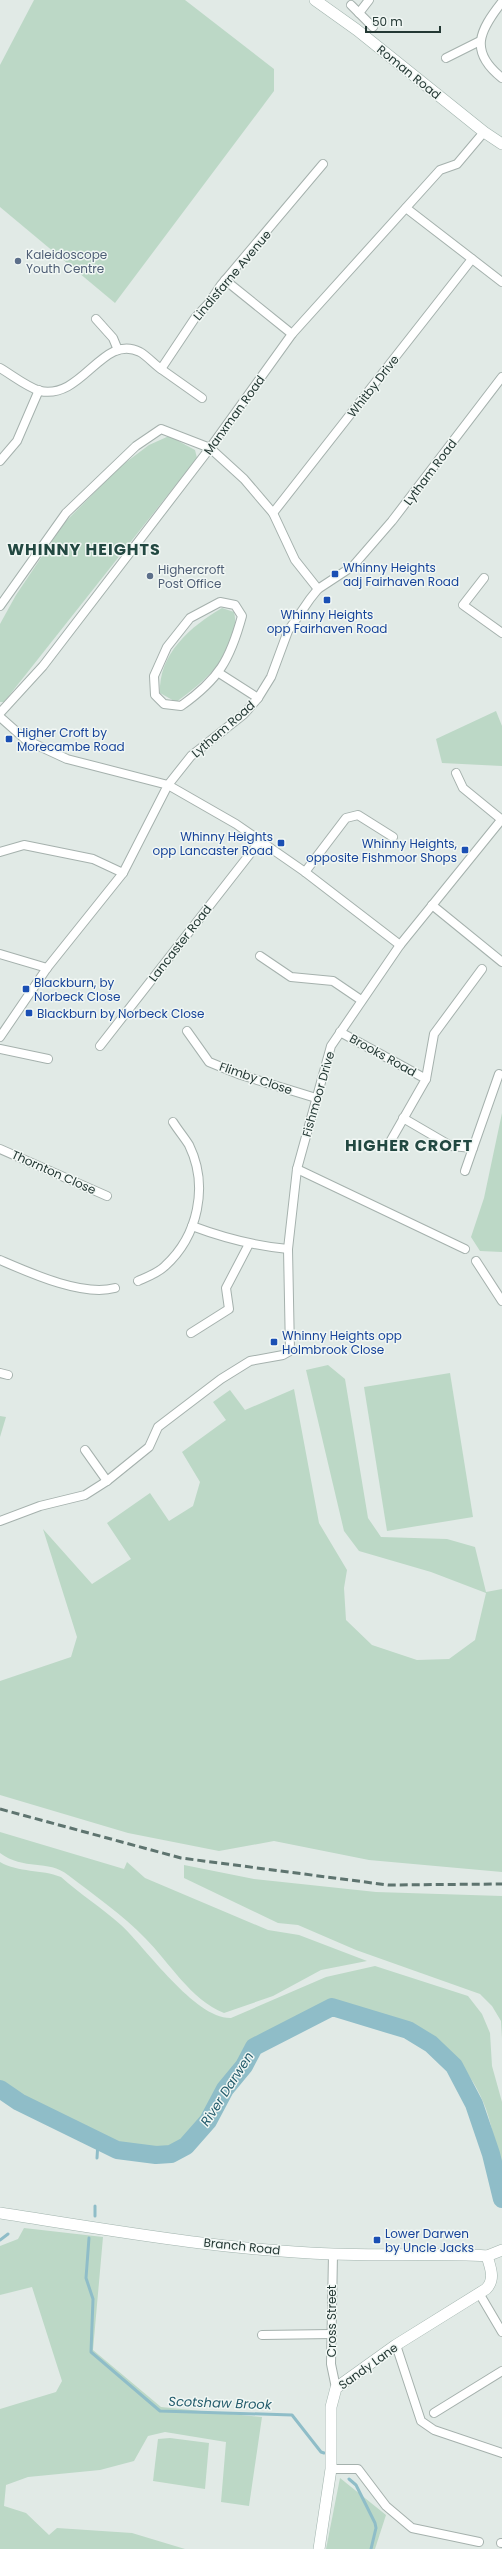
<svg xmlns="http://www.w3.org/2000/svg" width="502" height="2549" viewBox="0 0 502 2549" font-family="Poppins,sans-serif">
<rect width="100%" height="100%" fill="#e1eae6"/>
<g fill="#bcd8c6">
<path d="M34,0H185L274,69V91L115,303L0,207V65Z"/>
<path d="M169,436L195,450L197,458L4,702H0V624L16,595L65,522L121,466L149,445Z"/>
<path d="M222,608L234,612C243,649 203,683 176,702L160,693C158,654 191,626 222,608Z"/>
<path d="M496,711L502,726V766L442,763L436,739Z"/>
<path d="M502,1113V1252L480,1251L471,1237L484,1198Z"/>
<path d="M328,1365L345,1379L368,1518L381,1537L447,1539L475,1547L486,1592L502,1589V1872L369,1860L274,1841L219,1851L128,1833L0,1795V1681L71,1657L77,1637L43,1529L92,1584L131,1559L107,1523L150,1493L169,1521L193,1506L200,1482L182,1452L226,1420L213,1402L230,1390L245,1410L294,1389L319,1523L347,1570L344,1588L346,1620L372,1645L417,1660L449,1659L475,1640L486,1593L431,1572L359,1551L344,1531L306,1370Z"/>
<path d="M450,1373L473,1517L387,1531L364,1387Z"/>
<path d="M0,1416L6,1417L0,1437Z"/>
<path d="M0,1832L124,1869L127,1862L145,1878L268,1930L299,1935L367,1961L321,1970L273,1996L224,2013C191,2000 169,1962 145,1938C123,1915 94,1895 68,1875C48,1859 24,1871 0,1853Z"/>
<path d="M0,1862C19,1873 41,1869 61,1877C80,1894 102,1908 121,1925C146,1948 195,2019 231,2018L326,1977L375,1966L468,1996L482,2014L490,2033L492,2066L502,2102V2171C496,2151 493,2129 486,2109C460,2037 399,2022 332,2004L252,2044L205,2119L180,2145L168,2151L151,2152L128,2147L19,2097L0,2082Z"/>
<path d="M184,1865L254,1879L376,1892L502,1896V2038L501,2021L492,2006L480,1994L356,1950L298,1925L278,1923L184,1878Z"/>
<path d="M24,2228L103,2237L93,2350L161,2407L262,2417L249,2506L221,2502L226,2442L165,2432L148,2436L134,2461L100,2470L28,2477L6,2485L4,2506L26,2513L49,2535L57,2528L132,2533L185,2549H0V2409L56,2392L62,2381L32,2287L0,2295V2246L18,2239Z"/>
<path d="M170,2438L209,2443L205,2489L153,2481L158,2439Z"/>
<path d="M340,2478L386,2515L375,2549H326Z"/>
</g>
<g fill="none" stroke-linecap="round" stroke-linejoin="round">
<g stroke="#8fbdc8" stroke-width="3">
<path d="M97,2158L98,2142"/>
<path d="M95,2216V2206"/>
<path d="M89,2238L86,2278L93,2299L91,2352L160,2411L292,2415L321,2452L324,2453"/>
<path d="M0,2240L8,2234"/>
<path d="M349,2479L356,2485L375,2523L376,2528L371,2549"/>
</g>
<path stroke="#8fbdc8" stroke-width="18" d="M0,2089L19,2102L117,2150L156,2155L171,2154L186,2146L208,2121L225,2089L244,2066L254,2047L332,2007L408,2030L431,2044L454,2066L474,2104L491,2154L502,2199"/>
<defs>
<g id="street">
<path d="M502,2C480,30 468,51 502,78"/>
<path d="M351,5L373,27"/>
<path d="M359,13L369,0"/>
<path d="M446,58L480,41"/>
<path d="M406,208L502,282"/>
<path d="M225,280L292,334"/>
<path d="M96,319L113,338L118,350"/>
<path d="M0,368C12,375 27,387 40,391C83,400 102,333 140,352C147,356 154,364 161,369L195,318L209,303L221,285L323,164"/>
<path d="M161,369L202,398"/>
<path d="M0,461L17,441L39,390"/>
<path d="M273,513L472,259"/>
<path d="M484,578L463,605L502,633"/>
<path d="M220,602L235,605L242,616C230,660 219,679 181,706L164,704L155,695L154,676L167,647L190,618Z"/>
<path d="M0,606L66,513L136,446L161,429L210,448L244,479L273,513L295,560L318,589"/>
<path d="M219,673L258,698"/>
<path d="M0,713L43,666L210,448L292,334L440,170L457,164L484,132"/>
<path d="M0,717L26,740L67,759L168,785L236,824L305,872L400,945"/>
<path d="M456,773L463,788L502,820"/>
<path d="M0,852L24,845L93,859L123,873"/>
<path d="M305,872L346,818L358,815L393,837"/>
<path d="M432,905L502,962"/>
<path d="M0,954L47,968"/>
<path d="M260,956L291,977L333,981L361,1000"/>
<path d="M187,1031L209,1062L241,1075L316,1098"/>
<path d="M340,1032L426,1079L390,1142"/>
<path d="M0,1037L47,968L123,873L168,785L191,756L244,714L258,698L271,677L288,631L310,599L318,589L353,566L392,521L502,377"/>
<path d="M100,1046L260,841"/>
<path d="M0,1049L48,1059"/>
<path d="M426,1079L434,1034L482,969"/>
<path d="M403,1118L451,1146L473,1148L465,1171"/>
<path d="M473,1148L499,1074"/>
<path d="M0,1149L107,1196"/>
<path d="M297,1169L465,1249"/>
<path d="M192,1226C224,1238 255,1246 288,1249"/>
<path d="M0,1260C30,1273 83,1297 115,1288"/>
<path d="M476,1261L502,1301"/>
<path d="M138,1281C147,1277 158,1273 165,1266C198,1236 209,1186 189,1145C184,1137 178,1130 173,1122"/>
<path d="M191,1333L229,1309L226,1288L249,1244"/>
<path d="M0,1373L8,1375"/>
<path d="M85,1450L107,1481"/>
<path d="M0,1521L40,1506L85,1495L107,1481L149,1447L158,1427L221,1379L250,1361L283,1355L290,1351L288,1249L297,1169L331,1046L400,945L502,819"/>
<path d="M333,2254L331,2364L336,2388"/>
<path d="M479,2293L502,2332"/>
<path d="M262,2335L332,2334"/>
<path d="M396,2345L421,2421L434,2430L502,2453"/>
<path d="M434,2413L502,2371"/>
<path d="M331,2469H358L386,2506L412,2528L479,2542"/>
<path d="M501,2543H502"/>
</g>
<g id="secondary">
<path d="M315,0L357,30L484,132L502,144"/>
<path d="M0,2213C110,2230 221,2250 333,2254C384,2256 435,2253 487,2256L502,2250"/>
<path d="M319,2549L331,2469V2407L336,2388L396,2345L486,2289C496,2279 490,2267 487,2256"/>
</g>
</defs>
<use href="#street" stroke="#a5b1ad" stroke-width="10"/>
<use href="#secondary" stroke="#a2b4ae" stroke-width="12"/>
<use href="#street" stroke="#fff" stroke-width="8"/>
<use href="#secondary" stroke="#fff" stroke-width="11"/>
<path stroke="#5e746f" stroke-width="3" stroke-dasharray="8 4" stroke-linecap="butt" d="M0,1809L181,1858L388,1885L502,1884"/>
</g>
<g fill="#5c6f8a" stroke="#f1f7f4" stroke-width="1.5">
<circle cx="18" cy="261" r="4"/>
<circle cx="150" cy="576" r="4"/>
</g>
<g fill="#1a4fb4" stroke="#f1f7f4" stroke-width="1.5">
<rect x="331" y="570" width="8" height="8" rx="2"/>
<rect x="323" y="596" width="8" height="8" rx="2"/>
<rect x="5" y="735" width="8" height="8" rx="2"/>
<rect x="277" y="839" width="8" height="8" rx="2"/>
<rect x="461" y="846" width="8" height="8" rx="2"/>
<rect x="22" y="985" width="8" height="8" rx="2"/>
<rect x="25" y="1009" width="8" height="8" rx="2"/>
<rect x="270" y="1338" width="8" height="8" rx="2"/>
<rect x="373" y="2236" width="8" height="8" rx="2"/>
</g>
<g text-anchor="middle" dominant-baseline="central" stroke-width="3" stroke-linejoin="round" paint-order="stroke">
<g font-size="12" fill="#243834" stroke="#f1f7f4">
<text transform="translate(409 72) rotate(39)">Roman Road</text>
<text transform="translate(232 275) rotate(-50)">Lindisfarne Avenue</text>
<text transform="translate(373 386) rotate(-52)">Whitby Drive</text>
<text transform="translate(234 415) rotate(-54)">Manxman Road</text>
<text transform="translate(430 472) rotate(-53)">Lytham Road</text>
<text transform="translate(223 729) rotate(-41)">Lytham Road</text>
<text transform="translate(180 943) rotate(-52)">Lancaster Road</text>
<text transform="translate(383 1055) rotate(29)">Brooks Road</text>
<text transform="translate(256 1078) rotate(19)">Flimby Close</text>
<text transform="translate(318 1094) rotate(-74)">Fishmoor Drive</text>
<text transform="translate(54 1172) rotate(24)">Thornton Close</text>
<text transform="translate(242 2246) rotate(6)">Branch Road</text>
<text transform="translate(331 2321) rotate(-90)">Cross Street</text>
<text transform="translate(368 2366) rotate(-36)">Sandy Lane</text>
</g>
<g font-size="12" fill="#4e5e75" stroke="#f1f7f4" text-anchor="start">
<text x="26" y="254">Kaleidoscope<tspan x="26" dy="14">Youth Centre</tspan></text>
<text x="158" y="569">Highercroft<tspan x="158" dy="14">Post Office</tspan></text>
</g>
<g font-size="12" fill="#164399" stroke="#f1f7f4" text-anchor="start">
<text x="343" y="567">Whinny Heights<tspan x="343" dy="14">adj Fairhaven Road</tspan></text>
<text x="327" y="614" text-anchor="middle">Whinny Heights<tspan x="327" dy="14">opp Fairhaven Road</tspan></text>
<text x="17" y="732">Higher Croft by<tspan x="17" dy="14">Morecambe Road</tspan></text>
<text x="273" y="836" text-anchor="end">Whinny Heights<tspan x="273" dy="14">opp Lancaster Road</tspan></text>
<text x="457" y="843" text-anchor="end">Whinny Heights,<tspan x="457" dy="14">opposite Fishmoor Shops</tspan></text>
<text x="34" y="982">Blackburn, by<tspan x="34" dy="14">Norbeck Close</tspan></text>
<text x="37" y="1013">Blackburn by Norbeck Close</text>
<text x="282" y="1335">Whinny Heights opp<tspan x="282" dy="14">Holmbrook Close</tspan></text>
<text x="385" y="2233">Lower Darwen<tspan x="385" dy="14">by Uncle Jacks</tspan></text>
</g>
<g font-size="13" font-style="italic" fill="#255d6d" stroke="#f1f7f4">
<text transform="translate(227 2089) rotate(-57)">River Darwen</text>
<text transform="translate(220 2403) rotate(2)">Scotshaw Brook</text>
</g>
<g font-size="16" font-weight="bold" letter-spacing="1" fill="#224841" stroke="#f1f7f4">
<text x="84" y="549">WHINNY HEIGHTS</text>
<text x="409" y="1145">HIGHER CROFT</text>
</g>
</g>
<path d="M366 26v6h74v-6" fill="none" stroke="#243834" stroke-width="2"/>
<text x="372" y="26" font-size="12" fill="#243834" stroke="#f1f7f4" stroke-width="3" paint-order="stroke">50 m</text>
</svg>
